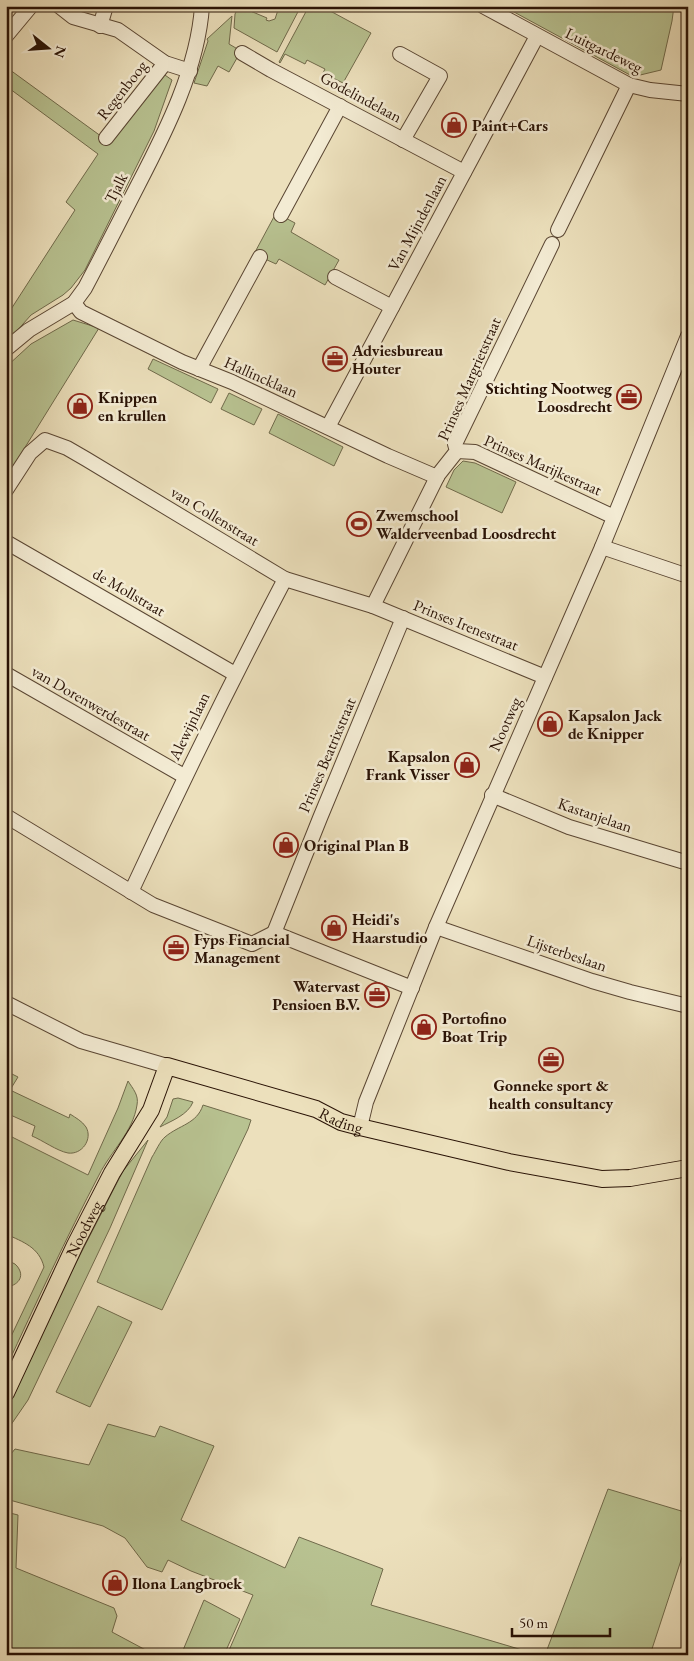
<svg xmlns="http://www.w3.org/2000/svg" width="694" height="1661" viewBox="0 0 694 1661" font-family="'EB Garamond',serif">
<rect width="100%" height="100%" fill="#ece0bc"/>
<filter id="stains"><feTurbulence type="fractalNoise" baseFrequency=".004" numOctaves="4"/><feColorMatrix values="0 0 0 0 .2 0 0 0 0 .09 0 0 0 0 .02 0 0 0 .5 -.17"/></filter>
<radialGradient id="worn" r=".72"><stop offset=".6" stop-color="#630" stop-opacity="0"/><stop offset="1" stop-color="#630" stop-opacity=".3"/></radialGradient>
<g fill="#b8c291" stroke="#706a4b">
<path d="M239,6L249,8L248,10L267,18L266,20L269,21L275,19L278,10H279L282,6H301L277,52L234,28L235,14Z"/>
<path d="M309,6H321L371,33L343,83L323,73L325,69L307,60L305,64L285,54L280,63L279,62Z"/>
<path d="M518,6H674L672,21L661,70L636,76L630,75L514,12Z"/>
<path d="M232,16L229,44L241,51L229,72L218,66L207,86L194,83L208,41L207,39Z"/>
<path d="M6,67L109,142L162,73L172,80L154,131L85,270L71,288L63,295L31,315L6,343V317L75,210L66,202L98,154L6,86Z"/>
<path d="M276,213L295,223L291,232L339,260L325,285L279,259L276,264L254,254Z"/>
<path d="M73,320L99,328L6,478V367L31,344Z"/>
<path d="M153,359L218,389L211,403L148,369Z"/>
<path d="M229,393L262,409L254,425L221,409Z"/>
<path d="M278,414L343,447L334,466L269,433Z"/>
<path d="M463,461L475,463L516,482L502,513L446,487L454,470Z"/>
<path d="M6,1071L18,1077L10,1090L69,1118L70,1114C76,1118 82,1121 86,1127C93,1139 82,1155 68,1153C57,1151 42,1140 32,1136L35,1126L6,1113Z"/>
<path d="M128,1081C133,1089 139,1095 137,1105C133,1132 111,1151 99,1175C66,1238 36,1303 6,1368V1347L44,1267C39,1247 23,1242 6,1234V1134L88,1175L118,1108Z"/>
<path d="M178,1098L193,1102C188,1115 171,1121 160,1127L167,1117L173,1099Z"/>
<path d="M203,1105L251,1120L248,1129L162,1310L97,1282L152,1157C156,1151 160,1141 165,1137C179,1125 197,1124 203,1105Z"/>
<path d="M148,1140L110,1228L28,1400L6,1432V1408L57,1300L123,1171Z"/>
<path d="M6,1260C10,1262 15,1263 17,1266C26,1277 17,1286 6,1287Z"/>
<path d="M98,1306L132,1322L90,1407L56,1392Z"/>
<path d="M108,1424L155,1437L160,1426L214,1446L181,1520L285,1568L299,1537L383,1569L371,1605L539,1655H227L253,1595L191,1571L168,1560L162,1572L147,1567L125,1538L103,1526L6,1499V1460L15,1449L89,1465Z"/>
<path d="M608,1489L688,1513V1545H686L650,1655H545Z"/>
<path d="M6,1512L18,1515L16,1568L114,1608L117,1616L112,1632L155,1655H6Z"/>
<path d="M204,1600L240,1619L224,1655H181Z"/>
</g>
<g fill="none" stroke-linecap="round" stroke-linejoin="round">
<defs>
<g id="minor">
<path d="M59,6L73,17L118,30L165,63L190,71"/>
<path d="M483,6L629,85L650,90L688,94"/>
<path d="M100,26L106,6"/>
<path d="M6,36L31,6"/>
<path d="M242,53L271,70L464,172"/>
<path d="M400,54L440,76L403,140"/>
<path d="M106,138L165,63"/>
<path d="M281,215L340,106"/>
<path d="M558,230L629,85"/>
<path d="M335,277L392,307"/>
<path d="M74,303L81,312L182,362L232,382L388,456L437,477"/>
<path d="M6,349L29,330L74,303L85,288C103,254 120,220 138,185C166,131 198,68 202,6"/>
<path d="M199,369L260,257"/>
<path d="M328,427L537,36"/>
<path d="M457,451L475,452L614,517"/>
<path d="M6,490L30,453L45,440L67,448L86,459L285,579L373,606L545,677"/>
<path d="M6,542L235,674"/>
<path d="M602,547L688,576"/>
<path d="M373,606L438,475L457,451L455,444L552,244"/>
<path d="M6,674L184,776"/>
<path d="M492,795L569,827L688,863"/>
<path d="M6,816L153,905L252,944L274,933L412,988"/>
<path d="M131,892C180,786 231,682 285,579"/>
<path d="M436,927L592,981L630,992L688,1006"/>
<path d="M274,933L320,818L403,618"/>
<path d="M6,1003L81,1041L167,1066"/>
<path d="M360,1127L366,1102L436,927L602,547L688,336"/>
</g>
<g id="major">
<path id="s1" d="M6,1393L75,1245L112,1173L151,1110L167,1066L316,1109L341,1122L360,1127L509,1162L602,1179L630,1178L688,1168"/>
</g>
</defs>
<use href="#minor" stroke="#5a4633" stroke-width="16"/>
<use href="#major" stroke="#291205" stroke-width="18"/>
<use href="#minor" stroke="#f3ebd3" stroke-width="14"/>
<use href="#major" stroke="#ece0bc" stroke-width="16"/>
</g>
<defs>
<symbol id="shop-ring" viewBox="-11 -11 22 22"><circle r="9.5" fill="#f3ebd3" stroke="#8f2418" stroke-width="1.5"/><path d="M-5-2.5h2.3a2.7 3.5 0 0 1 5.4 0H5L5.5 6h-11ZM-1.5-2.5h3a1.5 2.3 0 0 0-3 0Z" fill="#8f2418"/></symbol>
<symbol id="office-ring" viewBox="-11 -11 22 22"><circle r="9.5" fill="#f3ebd3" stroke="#8f2418" stroke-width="1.5"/><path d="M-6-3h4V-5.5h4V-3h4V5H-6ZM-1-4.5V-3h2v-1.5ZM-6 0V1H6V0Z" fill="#8f2418"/></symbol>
<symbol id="stadium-ring" viewBox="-11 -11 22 22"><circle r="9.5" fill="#f3ebd3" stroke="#8f2418" stroke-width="1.5"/><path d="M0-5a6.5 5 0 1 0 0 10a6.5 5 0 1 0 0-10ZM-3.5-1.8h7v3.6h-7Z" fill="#8f2418"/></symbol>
</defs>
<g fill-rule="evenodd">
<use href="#shop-ring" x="440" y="111" width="28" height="28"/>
<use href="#office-ring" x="321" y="345" width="28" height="28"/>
<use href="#office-ring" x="615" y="383" width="28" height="28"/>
<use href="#shop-ring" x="66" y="392" width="28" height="28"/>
<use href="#stadium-ring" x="345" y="510" width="28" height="28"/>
<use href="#shop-ring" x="536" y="710" width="28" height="28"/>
<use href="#shop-ring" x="453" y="751" width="28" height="28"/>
<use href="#shop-ring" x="272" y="831" width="28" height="28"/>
<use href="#shop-ring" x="320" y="914" width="28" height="28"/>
<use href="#office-ring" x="162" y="934" width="28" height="28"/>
<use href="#office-ring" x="363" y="981" width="28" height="28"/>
<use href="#shop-ring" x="410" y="1013" width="28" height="28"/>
<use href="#office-ring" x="537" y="1046" width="28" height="28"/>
<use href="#shop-ring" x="101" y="1569" width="28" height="28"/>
</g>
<g text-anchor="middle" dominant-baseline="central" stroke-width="5" stroke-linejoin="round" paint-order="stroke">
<g font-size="16" fill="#291205" stroke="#f3ebd3">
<text transform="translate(604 50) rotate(26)">Luitgardeweg</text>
<text transform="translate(122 90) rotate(-52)">Regenboog</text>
<text transform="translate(361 97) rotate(28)">Godelindelaan</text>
<text transform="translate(116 188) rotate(-63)">Tjalk</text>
<text transform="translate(417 223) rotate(-62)">Van Mijndenlaan</text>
<text transform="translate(261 377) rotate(24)">Hallincklaan</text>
<text transform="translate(469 379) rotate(-66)">Prinses Margrietstraat</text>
<text transform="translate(543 465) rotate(24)">Prinses Marijkestraat</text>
<text transform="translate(215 516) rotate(31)">van Collenstraat</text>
<text transform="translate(129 592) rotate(30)">de Mollstraat</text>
<text transform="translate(466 625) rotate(22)">Prinses Irenestraat</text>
<text transform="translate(91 703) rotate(30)">van Dorenwerdestraat</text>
<text transform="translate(505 724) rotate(-66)">Nootweg</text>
<text transform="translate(189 726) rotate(-64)">Alewijnlaan</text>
<text transform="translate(327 755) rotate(-67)">Prinses Beatrixstraat</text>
<text transform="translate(595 815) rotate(19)">Kastanjelaan</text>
<text transform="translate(567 953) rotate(19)">Lijsterbeslaan</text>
<text stroke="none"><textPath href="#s1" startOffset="548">Rading</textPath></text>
<text stroke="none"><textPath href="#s1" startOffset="182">Noodweg</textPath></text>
</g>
<g font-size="16" font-weight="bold" fill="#291205" stroke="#f3ebd3" text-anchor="start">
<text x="472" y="125">Paint+Cars</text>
<text x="352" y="350">Adviesbureau<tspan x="352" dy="18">Houter</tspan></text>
<text x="612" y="388" text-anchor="end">Stichting Nootweg<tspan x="612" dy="18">Loosdrecht</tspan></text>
<text x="98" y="397">Knippen<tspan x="98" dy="18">en krullen</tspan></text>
<text x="376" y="515">Zwemschool<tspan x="376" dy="18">Walderveenbad Loosdrecht</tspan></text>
<text x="568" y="715">Kapsalon Jack<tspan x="568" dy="18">de Knipper</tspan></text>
<text x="450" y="756" text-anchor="end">Kapsalon<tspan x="450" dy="18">Frank Visser</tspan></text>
<text x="304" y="845">Original Plan B</text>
<text x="352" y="919">Heidi's<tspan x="352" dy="18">Haarstudio</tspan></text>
<text x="194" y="939">Fyps Financial<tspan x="194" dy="18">Management</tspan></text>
<text x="360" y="986" text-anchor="end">Watervast<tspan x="360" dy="18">Pensioen B.V.</tspan></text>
<text x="442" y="1018">Portofino<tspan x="442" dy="18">Boat Trip</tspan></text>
<text x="551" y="1085" text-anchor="middle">Gonneke sport &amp;<tspan x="551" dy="18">health consultancy</tspan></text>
<text x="132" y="1583">Ilona Langbroek</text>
</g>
</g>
<rect width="694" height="1661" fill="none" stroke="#ece0bc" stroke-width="25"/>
<rect x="8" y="8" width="679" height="1646" fill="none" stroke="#291205" stroke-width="2.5"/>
<rect x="12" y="12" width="669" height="1636" fill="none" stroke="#291205"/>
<g transform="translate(48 48) rotate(107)" stroke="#f3ebd3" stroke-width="4" paint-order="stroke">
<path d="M0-4L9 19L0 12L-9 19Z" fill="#291205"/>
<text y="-8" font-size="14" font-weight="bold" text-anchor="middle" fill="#291205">N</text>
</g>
<path d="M512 1628v8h98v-8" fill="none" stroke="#291205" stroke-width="2.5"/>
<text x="519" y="1628" font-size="15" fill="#291205" stroke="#f3ebd3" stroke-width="4" paint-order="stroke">50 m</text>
<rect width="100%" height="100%" filter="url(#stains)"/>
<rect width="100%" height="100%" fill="url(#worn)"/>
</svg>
